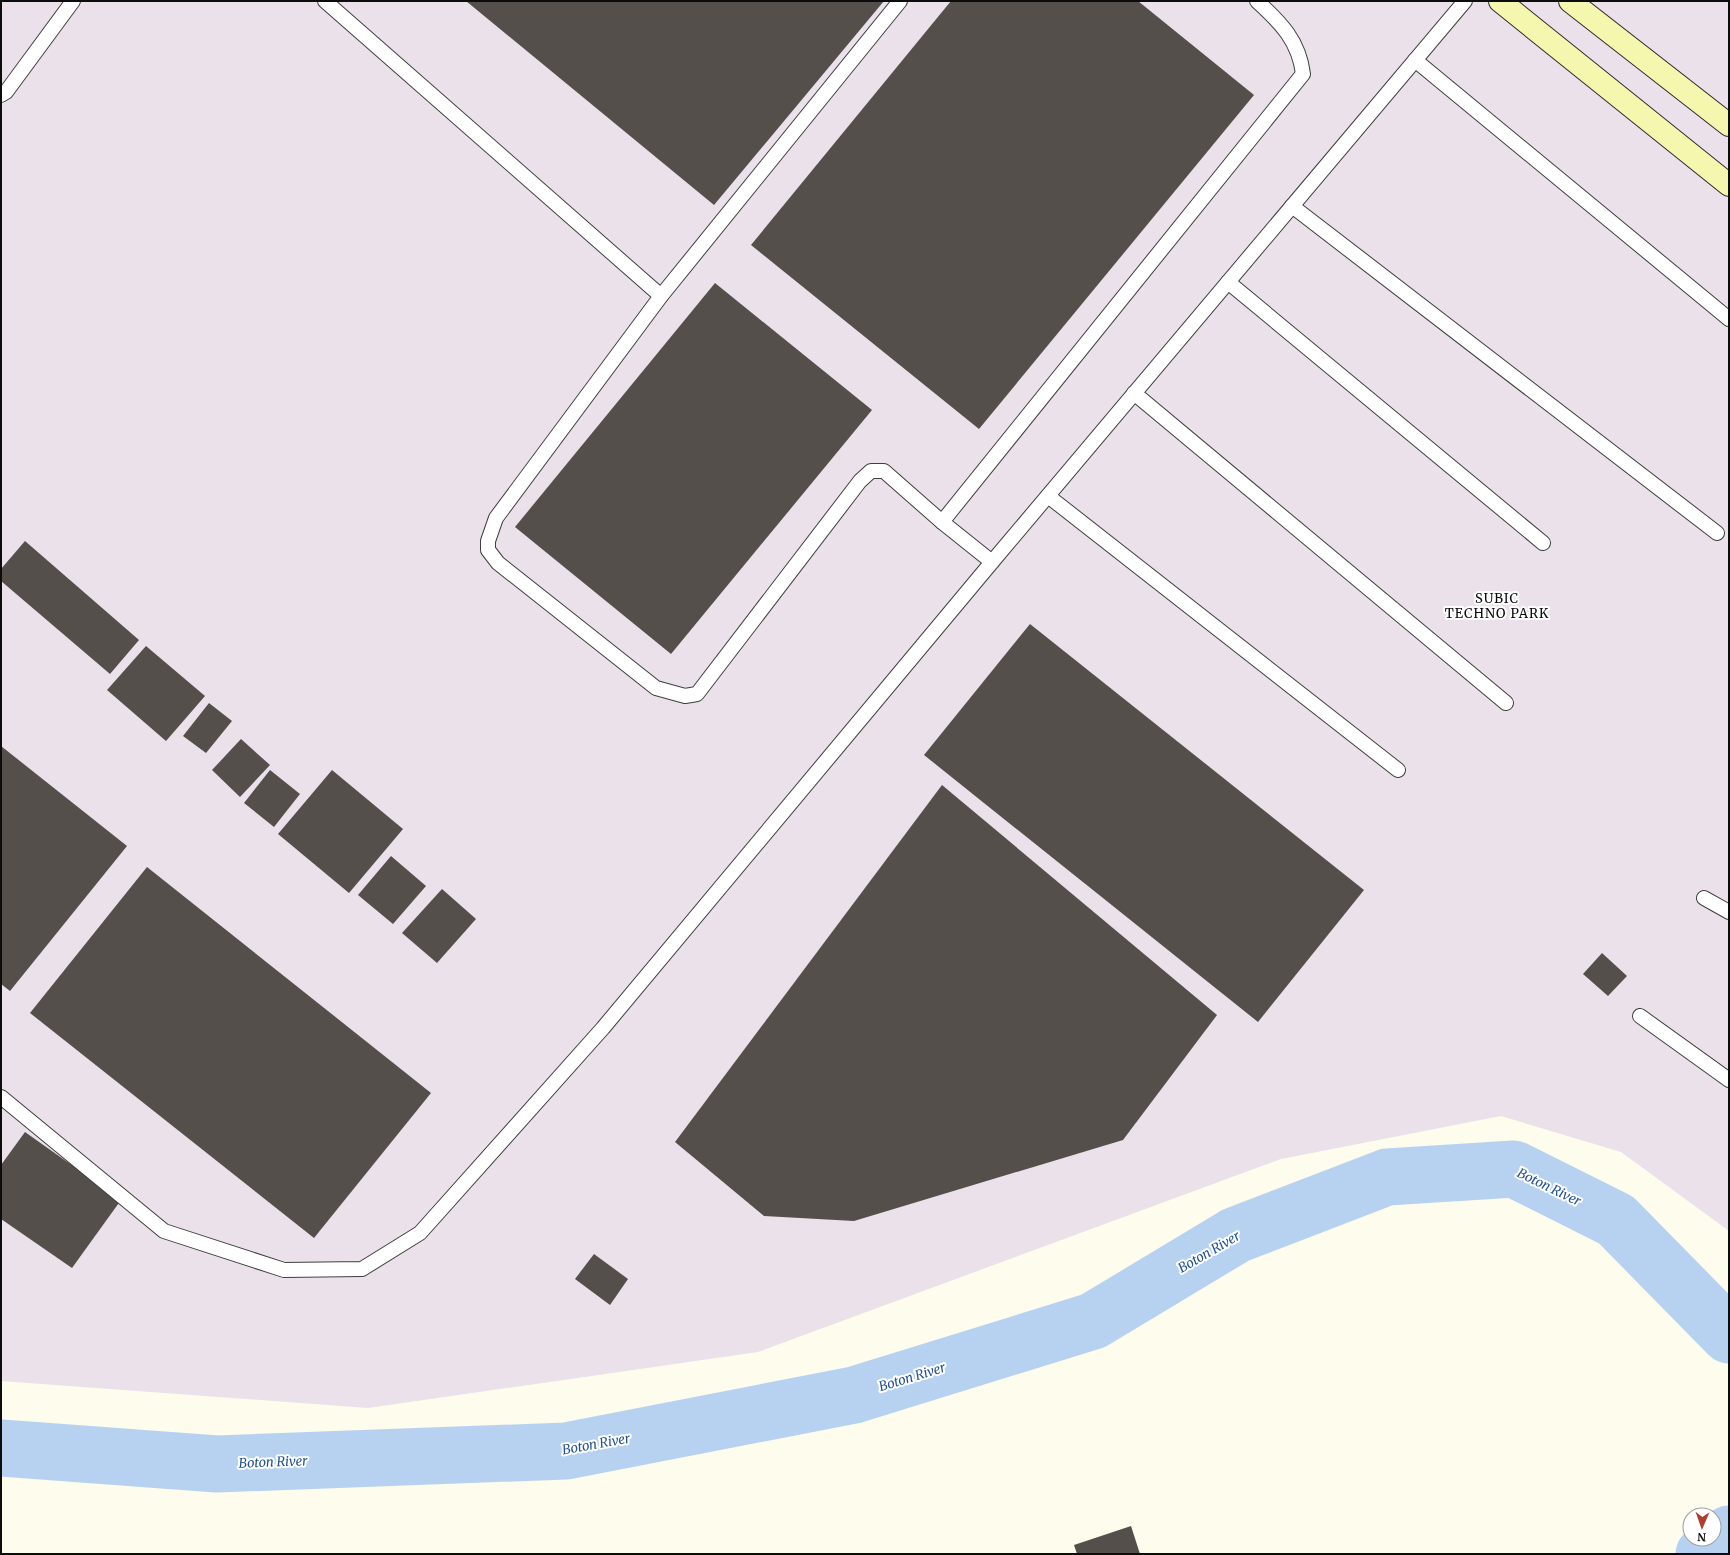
<svg xmlns="http://www.w3.org/2000/svg" width="1730" height="1555" viewBox="0 0 1730 1555" font-family="Merriweather,serif">
<rect width="100%" height="100%" fill="#fdfced"/>
<path fill="#eae1ea" d="M1,1H1729V1231L1621,1152L1501,1116L1281,1159L758,1352L368,1408L1,1381Z"/>
<g fill="none" stroke-linecap="round" stroke-linejoin="round">
<g stroke="#b7d2f0" stroke-width="57">
<path d="M1,1448L217,1464L566,1451L854,1395L1093,1321L1236,1235L1387,1177L1514,1169L1616,1220L1729,1335"/>
<path d="M1704,1554L1726,1539L1729,1534"/>
</g>
</g>
<g fill="#544f4a">
<path d="M466,1H884L714,205Z"/>
<path d="M951,1H1138L1254,95L979,429L751,245Z"/>
<path d="M715,283L872,410L671,654L515,527Z"/>
<path d="M25,541L139,640L110,674L1,581V569Z"/>
<path d="M1030,624L1364,890L1258,1022L924,755Z"/>
<path d="M146,646L205,696L166,741L107,690Z"/>
<path d="M209,703L232,721L206,753L183,736Z"/>
<path d="M241,739L270,765L240,797L212,770Z"/>
<path d="M1,746L127,846L10,991L1,984Z"/>
<path d="M270,770L300,794L274,827L244,803Z"/>
<path d="M332,770L403,829L349,893L278,834Z"/>
<path d="M942,785L1217,1015L1123,1140L854,1221L764,1216L675,1142Z"/>
<path d="M391,856L426,886L393,924L358,895Z"/>
<path d="M147,867L431,1093L314,1238L30,1013Z"/>
<path d="M442,889L476,919L437,963L402,933Z"/>
<path d="M1602,953L1627,976L1608,996L1583,974Z"/>
<path d="M25,1132L121,1200L72,1268L1,1219V1165Z"/>
<path d="M594,1254L628,1279L610,1305L575,1279Z"/>
<path d="M1131,1526L1140,1554H1077L1074,1545Z"/>
</g>
<g fill="none" stroke-linecap="round" stroke-linejoin="round">
<defs>
<g id="lane">
<path d="M325,1L661,296"/>
<path d="M900,1L661,296L496,518L488,541V550L498,563L656,688L685,696L697,694L860,481L871,471H884L942,522L1303,74C1299,41 1281,23 1257,1"/>
<path d="M1415,60L1729,319"/>
<path d="M1,95L6,92L73,1"/>
<path d="M1292,206L1717,533"/>
<path d="M1228,282L1543,543"/>
<path d="M1134,393L1506,703"/>
<path d="M1048,496L1398,770"/>
<path d="M942,522L992,562"/>
<path d="M1704,898L1729,912"/>
<path d="M1640,1016L1729,1080"/>
<path d="M1,1097L164,1231L284,1270L362,1269L420,1233L603,1028L992,562L1465,1"/>
</g>
<g id="secondary">
<path d="M1500,1L1729,185"/>
<path d="M1570,1L1729,125"/>
</g>
</defs>
<use href="#lane" stroke="#3f3f3f" stroke-width="16"/>
<use href="#secondary" stroke="#2e2e2e" stroke-width="24"/>
<use href="#lane" stroke="#fff" stroke-width="14"/>
<use href="#secondary" stroke="#f5f7af" stroke-width="22"/>
</g>
<g text-anchor="middle" dominant-baseline="central" stroke-width="4" stroke-linejoin="round" paint-order="stroke">
<g font-size="13" letter-spacing="1" fill="#0c0c0c" stroke="#fff">
<text x="1497" y="598">SUBIC<tspan x="1497" dy="15">TECHNO PARK</tspan></text>
</g>
<g font-size="13" font-style="italic" fill="#225191" stroke="#fff">
<text transform="translate(1549 1187) rotate(26)">Boton River</text>
<text transform="translate(1209 1252) rotate(-30)">Boton River</text>
<text transform="translate(912 1377) rotate(-17)">Boton River</text>
<text transform="translate(596 1444) rotate(-10)">Boton River</text>
<text transform="translate(273 1462) rotate(-2)">Boton River</text>
</g>
</g>
<rect width="1730" height="1555" fill="none" stroke="#0c0c0c" stroke-width="4"/>
<g transform="translate(1702 1527) rotate(182)"><circle r="19" fill="#ffffff" stroke="#9e9e9e"/>
<path d="M0-3L7 15L0 10L-7 15Z" fill="#ae3e32"/>
<text y="-6" font-size="11" font-weight="bold" text-anchor="middle" fill="#0c0c0c">N</text>
</g>
</svg>
